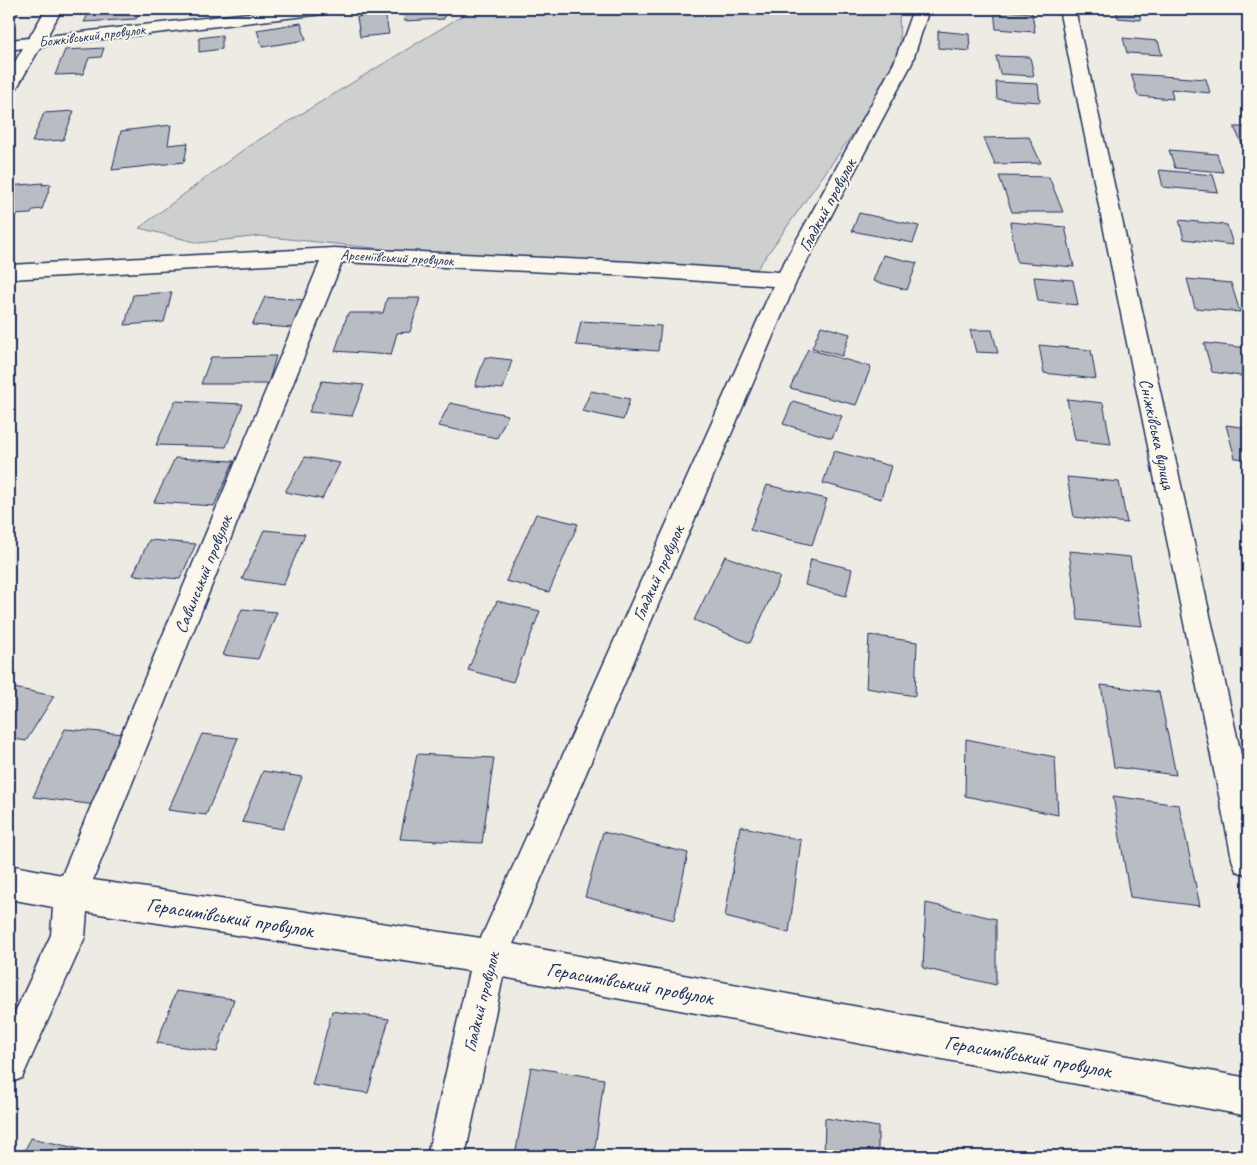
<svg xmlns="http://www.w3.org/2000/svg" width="1257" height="1165" viewBox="0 0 1257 1165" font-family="Caveat,sans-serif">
<rect width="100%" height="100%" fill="#eeebe4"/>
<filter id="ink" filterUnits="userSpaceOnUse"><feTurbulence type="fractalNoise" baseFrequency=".02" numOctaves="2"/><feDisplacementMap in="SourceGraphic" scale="10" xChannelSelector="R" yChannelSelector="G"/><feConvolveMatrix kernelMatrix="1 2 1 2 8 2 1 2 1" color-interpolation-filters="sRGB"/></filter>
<g filter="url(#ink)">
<path fill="#cecfcf" stroke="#747f96" d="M473,9H899L900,48L864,118L757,269L459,257L260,236L199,243L139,228L247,147Z"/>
<g fill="#b9bcc3" stroke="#1b2f5e">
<path d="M9,9H20L9,27Z"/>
<path d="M91,9H142L136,19L84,22Z"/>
<path d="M406,9H445L444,19L404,21Z"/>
<path d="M1115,9H1138L1141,20L1118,18Z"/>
<path d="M994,10L1032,13L1035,32L996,29Z"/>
<path d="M385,13L389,34L360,37L357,17Z"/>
<path d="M301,23L306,40L262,47L257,30Z"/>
<path d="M938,31L969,34L970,51L938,48Z"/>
<path d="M222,35V49L199,52V38Z"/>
<path d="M1123,38L1158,41L1162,55L1127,53Z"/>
<path d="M104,48L101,57L89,58L83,74L55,75L65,50Z"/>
<path d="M996,56L1030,57L1034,76L1000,74Z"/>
<path d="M1131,74L1206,79L1210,93L1171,89L1173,99L1138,96Z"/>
<path d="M996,82L1038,84L1040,102L997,99Z"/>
<path d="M74,111L63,140L32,142L44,113Z"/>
<path d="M171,125L168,145L188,143L184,162L112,170L121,131Z"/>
<path d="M1234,127H1248V144H1242Z"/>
<path d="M1029,137L1041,163L995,164L984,138Z"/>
<path d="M1169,150L1217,154L1223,172L1175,168Z"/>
<path d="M1159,170L1213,175L1218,192L1163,187Z"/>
<path d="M999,176L1049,177L1063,212H1012Z"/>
<path d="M43,183L42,185L51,184L42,209L33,210L31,214L9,215V186Z"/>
<path d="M859,213L919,226L913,243L852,231Z"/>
<path d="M1179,220L1227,225L1233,245L1184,239Z"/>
<path d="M1010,222L1065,227L1074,267L1017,262Z"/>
<path d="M883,255L917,263L907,290L873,281Z"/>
<path d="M1034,277L1073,280L1078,305L1038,301Z"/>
<path d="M1187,279L1231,283L1240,312L1195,308Z"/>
<path d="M172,292L164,322L125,325L133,295Z"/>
<path d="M265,297L306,300L294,328L252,325Z"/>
<path d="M387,298H420L410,332L397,333L391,355L335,351L348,313H383Z"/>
<path d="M581,321L661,326L658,351L576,345Z"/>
<path d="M821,326L850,334L842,356L812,348Z"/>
<path d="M970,330H992L998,353L976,352Z"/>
<path d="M1204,343L1248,348V377L1212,372Z"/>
<path d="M1039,345L1091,350L1096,379L1044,373Z"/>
<path d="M808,349L871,367L856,405L790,388Z"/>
<path d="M276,356L268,384H201L211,357Z"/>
<path d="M485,357L512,360L503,389L475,386Z"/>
<path d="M322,381L364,385L352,416L309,412Z"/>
<path d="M591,391L630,399L623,420L582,411Z"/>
<path d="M1067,399L1103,403L1111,444L1075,440Z"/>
<path d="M175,401L243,404L226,447L156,445Z"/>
<path d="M793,401L842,416L832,438L783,424Z"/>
<path d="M450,403L508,415L497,438L438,426Z"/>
<path d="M1226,425L1248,428V459L1235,458Z"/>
<path d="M834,451L891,466L881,499L823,483Z"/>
<path d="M305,457L340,463L322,499L285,492Z"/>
<path d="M175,458L234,461L214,506L154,502Z"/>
<path d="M1067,477L1119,482L1127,523L1074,517Z"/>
<path d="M767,485L827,499L812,545L750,530Z"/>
<path d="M536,514L578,524L549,592L506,581Z"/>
<path d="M264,530L305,534L283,585L242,579Z"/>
<path d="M149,540L196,544L180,579L133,575Z"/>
<path d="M1069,551L1130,557L1142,626L1078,620Z"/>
<path d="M725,556L780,577L750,643L694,620Z"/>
<path d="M811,559L852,569L846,596L805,585Z"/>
<path d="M497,601L540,611L513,682L468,670Z"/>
<path d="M242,609L277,612L258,659L223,655Z"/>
<path d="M869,635L917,642L915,696L866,688Z"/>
<path d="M1101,685L1159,692L1176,775L1114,767Z"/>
<path d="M9,687L54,696L26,741L9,738Z"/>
<path d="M65,729L126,734L96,805L33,797Z"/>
<path d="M202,734L238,738L206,815L168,810Z"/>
<path d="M966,739L1055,757L1058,815L965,796Z"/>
<path d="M417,754L494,758L482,843L400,839Z"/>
<path d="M263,771L302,777L283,829L242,822Z"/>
<path d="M1113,796L1179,805L1200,906L1130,897Z"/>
<path d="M740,826L801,840L789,933L725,917Z"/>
<path d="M603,832L688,853L674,920L585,897Z"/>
<path d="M926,903L996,919V985L923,968Z"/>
<path d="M176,991L234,999L217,1052L157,1043Z"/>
<path d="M332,1011L389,1019L368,1093L312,1085Z"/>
<path d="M531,1067L604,1079L594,1156H515Z"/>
<path d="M825,1118L878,1127V1156H824Z"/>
<path d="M31,1138L111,1156H22Z"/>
</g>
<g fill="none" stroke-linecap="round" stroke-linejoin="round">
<defs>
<g id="minor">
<path d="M46,9H62L47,36L283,9H331L329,12L323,14L41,46L15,91L9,92V72L23,48L9,50V40L29,38Z"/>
<path d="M913,9H929L912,63L797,280L513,944L1248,1078V1116L503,977L465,1156H427L469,971L87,912L85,937L22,1078L9,1083V1025L51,935L53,907L9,899V865L62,875L320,262L9,279V265L334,248L631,262L779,272L894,63ZM342,262L631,276L773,286L481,938L93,880Z"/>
<path d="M1059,9H1075L1248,786V875L1236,871L1232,859Z"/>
</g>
</defs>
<use href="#minor" stroke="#1b2f5e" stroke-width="3"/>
<use href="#minor" fill="#fbf7ec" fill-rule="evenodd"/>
</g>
</g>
<g text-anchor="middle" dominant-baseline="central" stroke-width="4" stroke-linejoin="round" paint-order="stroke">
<g font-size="15" fill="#1b2f5e" stroke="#fbf7ec">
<text transform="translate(92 36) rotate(-7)">Божківський провулок</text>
<text transform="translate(397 258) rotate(3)">Арсеніївський провулок</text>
</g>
<g font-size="18" fill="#1b2f5e" stroke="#fbf7ec">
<text transform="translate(827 205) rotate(-62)">Гладкий провулок</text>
<text transform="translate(1157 434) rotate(78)">Сніжківська вулиця</text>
<text transform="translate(658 573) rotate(-66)">Гладкий провулок</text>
<text transform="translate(203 574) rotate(-68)">Савинський провулок</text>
<text transform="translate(481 1002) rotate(-76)">Гладкий провулок</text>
</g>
<g font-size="21" fill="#1b2f5e" stroke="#fbf7ec">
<text transform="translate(230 917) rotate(9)">Герасимівський провулок</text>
<text transform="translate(630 983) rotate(10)">Герасимівський провулок</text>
<text transform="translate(1028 1056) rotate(10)">Герасимівський провулок</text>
</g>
</g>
<rect width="1257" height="1165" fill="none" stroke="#fbf7ec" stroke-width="30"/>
<rect x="15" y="15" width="1227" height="1135" fill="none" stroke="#1b2f5e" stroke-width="2" filter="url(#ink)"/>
</svg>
